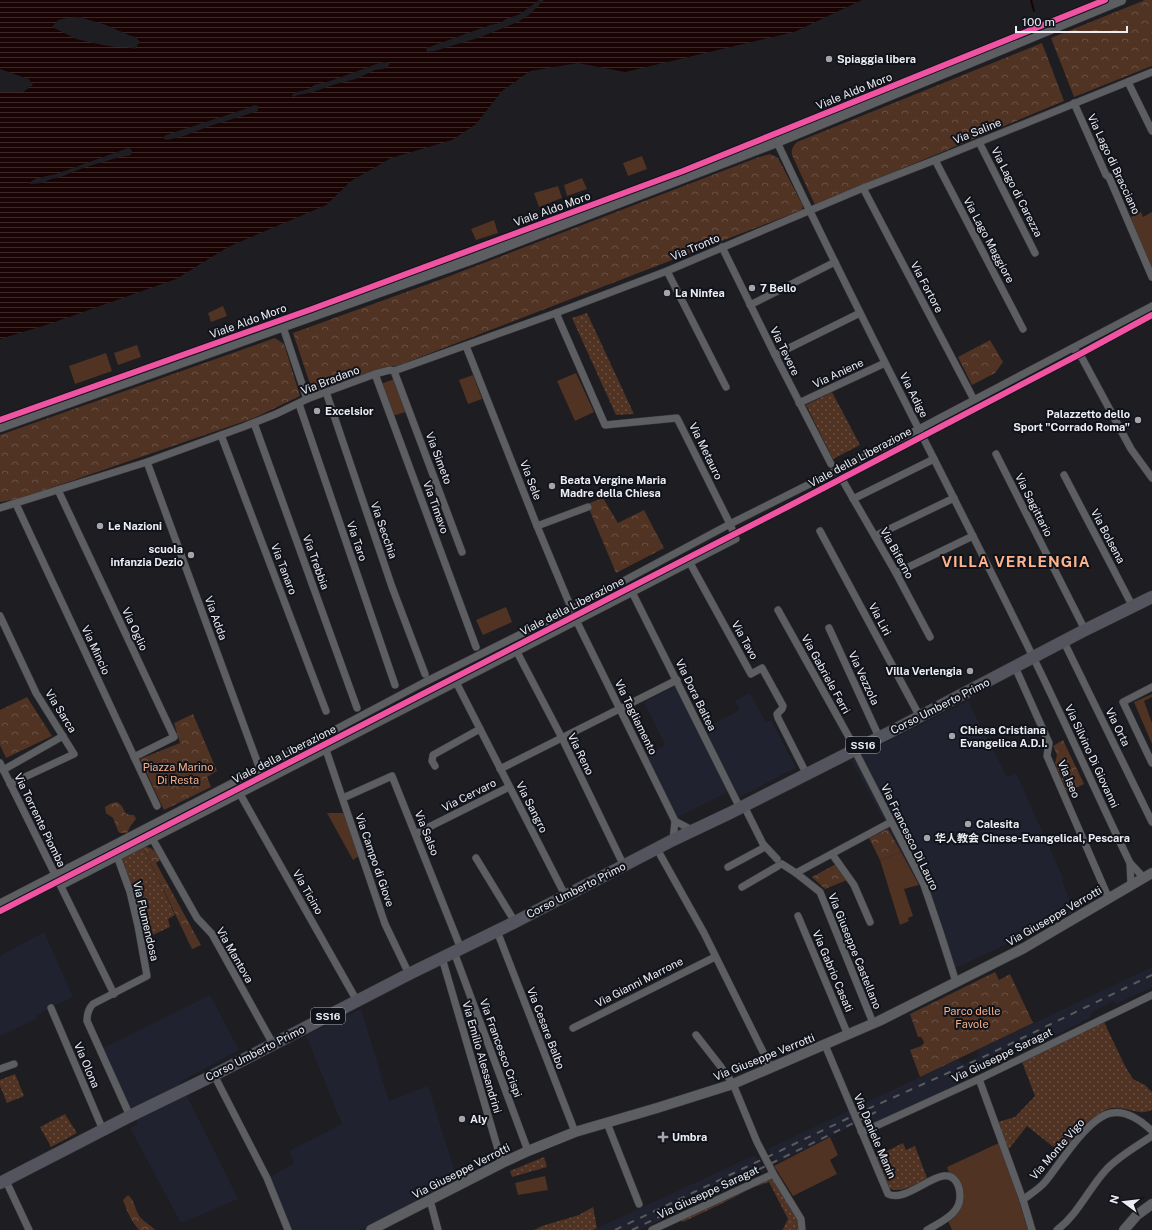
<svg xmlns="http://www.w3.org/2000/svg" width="1152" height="1230" viewBox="0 0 1152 1230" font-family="'Public Sans','Noto Sans SC',sans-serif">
<defs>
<pattern id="grass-dots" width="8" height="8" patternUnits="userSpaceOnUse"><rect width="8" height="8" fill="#503323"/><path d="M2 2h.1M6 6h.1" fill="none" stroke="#695143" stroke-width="1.8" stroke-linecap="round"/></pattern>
<pattern id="forest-crowns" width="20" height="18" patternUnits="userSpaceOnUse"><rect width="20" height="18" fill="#503323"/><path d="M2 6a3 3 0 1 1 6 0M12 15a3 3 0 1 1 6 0" fill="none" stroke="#695143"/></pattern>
<pattern id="water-rules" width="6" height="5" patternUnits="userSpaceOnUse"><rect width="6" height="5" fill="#1a0303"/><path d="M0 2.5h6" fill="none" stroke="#3b2828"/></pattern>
</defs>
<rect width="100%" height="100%" fill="#1d1d22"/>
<g fill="#20222f">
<path d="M675,686L728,792L676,818L645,756L665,745L644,702Z"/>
<path d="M750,693L766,722L771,720L796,768L740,797L703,729L740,710L735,701Z"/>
<path d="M968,701L1007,777L1016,773L1064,880L1062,881L1075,911L948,972L921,888L851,760Z"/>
<path d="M44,932L73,997L36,1015L37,1018L1,1036L0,1033V956Z"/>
<path d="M1152,967V987L1116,1004L1113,1001L1091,1013L1090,1018L986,1069L982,1065L967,1072L968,1079L869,1125L864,1120L775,1164L768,1149L958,1059L963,1064L978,1057L979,1049Z"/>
<path d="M210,995L239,1050L180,1082L238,1199L181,1223L130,1128L138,1124L103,1048Z"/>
<path d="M361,1009L389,1101L428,1086L458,1181L361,1230H290L270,1177L294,1163L289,1151L342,1124L306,1035Z"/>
<path d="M755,1155L764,1172L680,1211L640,1230H593Z"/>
</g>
<g fill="url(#grass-dots)">
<path d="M587,313L634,414L616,415L572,318Z"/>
<path d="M832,392L860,445L833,459L806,405Z"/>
<path d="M143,847L175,915L168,919L170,927L146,938L135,897L122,858Z"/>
<path d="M1104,1022L1125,1066L1133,1079L1145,1085L1152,1092V1110C1148,1111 1144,1113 1140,1112C1130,1111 1122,1107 1112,1108C1098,1109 1071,1142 1061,1153L1027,1126L1008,1150L998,1122L1015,1117L1035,1096L1022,1062Z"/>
<path d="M15,1074L24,1096L7,1103L0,1086V1080Z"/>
<path d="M65,1114L77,1133L51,1147L40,1127Z"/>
<path d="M903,1143L906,1150L915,1146L927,1178C917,1183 899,1196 888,1187L875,1157Z"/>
<path d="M544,1157L547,1167L512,1177L510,1171Z"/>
<path d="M769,1177L774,1179C781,1190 802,1217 798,1230H782L783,1229L788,1219L769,1182L752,1188L723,1203L683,1222L680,1220Z"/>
<path d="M593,1207L597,1228L593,1230H534L542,1226L579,1215Z"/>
</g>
<g fill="url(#forest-crowns)">
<path d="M1145,0H1152V66L1074,97L1051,38Z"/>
<path d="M1042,43L1064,101L815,205L792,155C791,149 793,146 797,142Z"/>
<path d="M770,154L778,158L803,206L802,210L397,366H389L313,393L293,333L442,279L759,157Z"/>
<path d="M275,338L284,344L300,396L254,418L19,499L0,502V435Z"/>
<path d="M990,340L1003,362L995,373L972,385L958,357Z"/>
<path d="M603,498L618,523L644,510L664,548L616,573L587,504Z"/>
<path d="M27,697L52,736L6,758L0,745V710Z"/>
<path d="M193,714L217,771L207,777L211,787L164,810L140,759L180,743L174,723Z"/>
<path d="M1063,740L1084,784L1067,792L1055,763L1057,755L1053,746Z"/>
<path d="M116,802C125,805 123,813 127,814C129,815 132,815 134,815L136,819L131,825L127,833H120L118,831L113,818L106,813L105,807L110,804Z"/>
<path d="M888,829L901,852L880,860L869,838Z"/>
<path d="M143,847C153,846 156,852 160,860L156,863L201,945L192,949Z"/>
<path d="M836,864L847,880L825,889L812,877Z"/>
<path d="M995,972L999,980L1010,974L1033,1023L920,1077L910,1050L921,1046L924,1043L923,1040L921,1037H918L910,1014Z"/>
<path d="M128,1195C135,1200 135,1211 140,1217C144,1222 151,1225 155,1230H139C131,1221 127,1211 123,1200Z"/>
</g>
<g fill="#503323">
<path d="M642,156L647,169L628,176L623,163Z"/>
<path d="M582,178L587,189L567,196L564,185Z"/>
<path d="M558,186L562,198L539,207L534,193Z"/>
<path d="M1141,212L1143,217L1152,212V270L1129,218Z"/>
<path d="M494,220L498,233L476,240L471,229Z"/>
<path d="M223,306L227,316L211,322L208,313Z"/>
<path d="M137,345L141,357L118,365L114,353Z"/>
<path d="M106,353L112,371L75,384L69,366Z"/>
<path d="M576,373L594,412L575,421L557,381Z"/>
<path d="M473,375L482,399L468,404L459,380Z"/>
<path d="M394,379L406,412L392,416L381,384Z"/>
<path d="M506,607L512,622L483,635L476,620Z"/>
<path d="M1152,694V697L1144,701L1152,723V744L1134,702Z"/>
<path d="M327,813H346L359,856L353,860Z"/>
<path d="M901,852L919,885L904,889L913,916L908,918L909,921L900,925L880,860Z"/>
<path d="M830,1137L838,1155L830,1160L837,1174L793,1196L774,1166Z"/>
<path d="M1001,1142L1028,1230H952L948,1221L963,1195L961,1184L958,1178L949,1173L947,1167Z"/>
<path d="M545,1176L548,1190L518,1195L515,1183Z"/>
</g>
<path fill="url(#water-rules)" d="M0,0H862L794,32L625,72L578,63L530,71L502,91L476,124L452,140L391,158L351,181L326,205L228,247L176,279L52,323L0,339Z"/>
<g fill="#1d1d22">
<path d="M539,0H544L529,15L518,22L478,38L435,51L427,52L426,48L429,47L490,25L500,23L506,19L520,14Z"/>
<path d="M80,17L106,25L129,35L136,37L140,42L135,49L127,47H115L102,45L76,39L52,27L58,20L67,18Z"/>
<path d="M382,62H388L390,64L387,67L383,69L375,70L356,79L333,85L310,93L298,95L293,97L292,95L296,92L309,89L314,85L330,81Z"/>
<path d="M0,69L29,79L33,85L23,92H0Z"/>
<path d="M254,105L258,106V111L210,126L184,136L167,140L162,138L166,135L248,108Z"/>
<path d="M128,148L131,149L132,152L131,155L127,156L120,157L83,168L58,178L51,179L43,183L31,184L28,183L37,178L56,174Z"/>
</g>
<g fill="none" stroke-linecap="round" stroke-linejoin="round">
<path stroke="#1a0303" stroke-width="2" d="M1031,0L1034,11"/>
<defs>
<g id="street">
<path d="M1128,82L1152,131"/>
<path d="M1074,103L1106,175L1109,177L1152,277"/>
<path d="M777,142C858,316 950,486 1034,659C1067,726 1097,795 1130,863L1144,878"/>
<path d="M979,142L1035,253"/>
<path d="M935,160L1023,329"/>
<path d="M863,188L972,396"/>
<path d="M722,247L775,355L831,464"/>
<path d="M667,271L726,387"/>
<path d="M750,305L835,262"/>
<path d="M283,327L307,399"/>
<path d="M466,346L537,526L577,622L675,821L673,840"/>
<path d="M1073,348L1082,358L1131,449L1152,478"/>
<path d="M775,355L860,313"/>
<path d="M394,371L462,552"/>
<path d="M375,374L476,647"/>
<path d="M326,392L392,587L425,674"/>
<path d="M799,403L885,363"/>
<path d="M299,404L395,685"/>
<path d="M254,423L357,708"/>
<path d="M221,435L326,711"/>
<path d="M996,454L1085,630"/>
<path d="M147,462L258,764L265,781"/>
<path d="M1064,475L1133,607"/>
<path d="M843,481L896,573L930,637"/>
<path d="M58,490L174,737L134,757"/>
<path d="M853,499L934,459"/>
<path d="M16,504L157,806"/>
<path d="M0,508L147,462L243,427L276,414L307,399L375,374L390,370L394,371L556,313L667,271L863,188L935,160L1152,72"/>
<path d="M537,526L588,507"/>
<path d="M820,531L920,717"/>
<path d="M875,536L954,498"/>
<path d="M690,563L751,674L762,668L783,706L782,709L777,714L778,718L806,773"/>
<path d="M896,573L973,536"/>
<path d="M632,592L740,808"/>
<path d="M778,610L850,739L854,749L924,885L940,932L956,982"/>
<path d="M0,616L36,693L74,754L10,784"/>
<path d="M829,628L879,737"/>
<path d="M1064,642L1152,822"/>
<path d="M517,652L562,738L624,866"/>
<path d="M1015,667L1049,743L1047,756L1109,899"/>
<path d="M456,682L565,895"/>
<path d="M1152,687L1123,702L1152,763"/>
<path d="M326,750L385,924L409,974"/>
<path d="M0,763L114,994"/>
<path d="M435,766L432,761L433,755L480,729"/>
<path d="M500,769L677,680"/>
<path d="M3,770L63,736"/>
<path d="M240,794L357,1001"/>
<path d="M343,798L392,776L461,949"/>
<path d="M744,806L763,844L777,859"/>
<path d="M675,821L692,830"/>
<path d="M417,833L509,787"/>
<path d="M152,838L197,918L212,934L273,1044"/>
<path d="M657,849L704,933L771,1068"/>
<path d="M832,854L854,885L870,922"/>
<path d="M117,856L130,892L138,926L147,976L93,1004C88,1009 87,1014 87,1021L130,1116"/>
<path d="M476,858L515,922"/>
<path d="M1130,863L1131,885"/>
<path d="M782,864L796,873L820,892L873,1023"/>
<path d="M728,867L765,847"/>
<path d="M796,873L891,822"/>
<path d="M61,886L736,539L730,524L677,418L605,425L556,313"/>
<path d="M742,887L778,866"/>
<path d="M0,903L321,737L423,683L571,609L730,524L919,429L1152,306"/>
<path d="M798,916L848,1035"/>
<path d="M497,931L575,1132"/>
<path d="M454,952L528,1151"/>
<path d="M442,958L502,1163"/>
<path d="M51,1008L103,1130"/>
<path d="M573,1028L715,957"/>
<path d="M696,1035L721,1067L733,1084L757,1142L774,1175L801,1219L802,1230"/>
<path d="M825,1045L888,1194C903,1202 928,1178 943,1176C955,1174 960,1186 960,1196C960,1203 958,1208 953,1213C946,1220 936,1225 927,1230"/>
<path d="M0,1069L14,1064"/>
<path d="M214,1075L267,1178L288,1230"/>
<path d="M979,1079L1023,1200L1032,1230"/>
<path d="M607,1123L639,1204"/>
<path d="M861,1131L867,1130L979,1079L1152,995"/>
<path d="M6,1181L29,1230"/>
<path d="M430,1200L438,1230"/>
<path d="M1023,1200C1030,1194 1039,1189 1045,1182C1060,1164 1087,1118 1111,1113C1126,1110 1142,1121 1152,1131"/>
<path d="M652,1230L773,1174"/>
<path d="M1057,1230C1078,1214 1088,1190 1105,1171C1116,1158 1137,1146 1152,1136"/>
</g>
<g id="secondary">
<path d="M0,427L470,260L777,142L1121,0"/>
<path d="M371,1230L502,1163L528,1151L575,1132L657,1108L733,1084L879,1021L1024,948L1152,873"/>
<path d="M1124,1230L1137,1215L1152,1204"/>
</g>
<path id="primary" d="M0,1183L130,1116L206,1079L409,974L515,922L673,840L730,813L896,729L1085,630L1152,597"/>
</defs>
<use href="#street" stroke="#39393d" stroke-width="8"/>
<use href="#secondary" stroke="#39393d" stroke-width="11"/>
<use href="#primary" stroke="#39393d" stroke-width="13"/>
<use href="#street" stroke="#5d5e62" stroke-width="7"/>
<use href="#secondary" stroke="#5d5e62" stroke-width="10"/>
<use href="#primary" stroke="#54545e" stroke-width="12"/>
<g stroke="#5b5b5e" stroke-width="2" stroke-dasharray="7 7" stroke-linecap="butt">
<path d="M615,1230L861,1112L979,1059L1152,975"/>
<path d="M632,1230L774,1162L876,1112"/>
</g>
<defs>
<g id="cycleway">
<path d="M0,420L312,309L683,171L1105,0"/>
<path d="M0,911L789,506L1080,354L1152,315"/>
</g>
</defs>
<use href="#cycleway" stroke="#11131b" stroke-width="8"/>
<use href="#cycleway" stroke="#f153a3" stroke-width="6"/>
</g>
<g fill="#a4a4aa" stroke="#11131b" stroke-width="1.5">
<circle cx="829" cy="59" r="4"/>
<circle cx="752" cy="288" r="4"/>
<circle cx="667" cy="293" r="4"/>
<circle cx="317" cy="411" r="4"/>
<circle cx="1138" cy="420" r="4"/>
<circle cx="552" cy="486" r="4"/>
<circle cx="100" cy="526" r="4"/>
<circle cx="191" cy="555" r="4"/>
<circle cx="970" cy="671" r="4"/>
<circle cx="952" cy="736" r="4"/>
<circle cx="968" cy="824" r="4"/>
<circle cx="927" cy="838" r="4"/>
<circle cx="462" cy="1119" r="4"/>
<path d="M661 1131h4v4h4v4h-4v4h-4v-4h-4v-4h4z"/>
</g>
<g text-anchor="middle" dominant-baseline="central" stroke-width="4" stroke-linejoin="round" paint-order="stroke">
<g fill="#11131b" stroke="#aaacb2" stroke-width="1">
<rect x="846" y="737" width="34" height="16" rx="3"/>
<rect x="311" y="1008" width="34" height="16" rx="3"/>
</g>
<g font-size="10" font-weight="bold" fill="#ecedf3">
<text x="863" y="745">SS16</text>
<text x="328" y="1016">SS16</text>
</g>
<g font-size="11" font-weight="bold" fill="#ecedf3" stroke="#11131b" text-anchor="start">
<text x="837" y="59">Spiaggia libera</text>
<text x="760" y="288">7 Bello</text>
<text x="675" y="293">La Ninfea</text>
<text x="325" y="411">Excelsior</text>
<text x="1130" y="414" text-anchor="end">Palazzetto dello<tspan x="1130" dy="13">Sport "Corrado Roma"</tspan></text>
<text x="560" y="480">Beata Vergine Maria<tspan x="560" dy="13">Madre della Chiesa</tspan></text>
<text x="108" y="526">Le Nazioni</text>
<text x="183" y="549" text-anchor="end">scuola<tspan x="183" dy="13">infanzia Dezio</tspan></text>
<text x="962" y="671" text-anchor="end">Villa Verlengia</text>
<text x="960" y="730">Chiesa Cristiana<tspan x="960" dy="13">Evangelica A.D.I.</tspan></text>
<text x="976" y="824">Calesita</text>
<text x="935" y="838">华人教会 Cinese-Evangelical, Pescara</text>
<text x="470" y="1119">Aly</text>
<text x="672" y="1137">Umbra</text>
</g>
<g font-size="11" fill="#ecedf3" stroke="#11131b">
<text transform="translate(854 91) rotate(-22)">Viale Aldo Moro</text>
<text transform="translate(977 131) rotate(-22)">Via Saline</text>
<text transform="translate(1114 164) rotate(65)">Via Lago di Bracciano</text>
<text transform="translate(1017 192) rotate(63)">Via Lago di Carezza</text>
<text transform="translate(552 209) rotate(-20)">Viale Aldo Moro</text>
<text transform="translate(989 240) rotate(62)">Via Lago Maggiore</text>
<text transform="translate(695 247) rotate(-23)">Via Tronto</text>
<text transform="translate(927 287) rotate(62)">Via Fortore</text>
<text transform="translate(248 321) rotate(-20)">Viale Aldo Moro</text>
<text transform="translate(785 351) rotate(64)">Via Tevere</text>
<text transform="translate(838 373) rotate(-25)">Via Aniene</text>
<text transform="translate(330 380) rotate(-21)">Via Bradano</text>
<text transform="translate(914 395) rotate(63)">Via Adige</text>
<text transform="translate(706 451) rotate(64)">Via Metauro</text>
<text transform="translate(860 457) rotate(-28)">Viale della Liberazione</text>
<text transform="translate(439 458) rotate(69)">Via Simeto</text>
<text transform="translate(531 480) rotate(69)">Via Sele</text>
<text transform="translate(1034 505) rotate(63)">Via Sagittario</text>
<text transform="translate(436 507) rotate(70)">Via Timavo</text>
<text transform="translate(384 530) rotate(71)">Via Secchia</text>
<text transform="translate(1108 536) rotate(62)">Via Bolsena</text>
<text transform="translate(357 541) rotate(71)">Via Taro</text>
<text transform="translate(897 553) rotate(61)">Via Biferno</text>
<text transform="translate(316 562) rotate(70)">Via Trebbia</text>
<text transform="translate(284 569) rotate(69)">Via Tanaro</text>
<text transform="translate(572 606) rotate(-27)">Viale della Liberazione</text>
<text transform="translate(216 618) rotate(70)">Via Adda</text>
<text transform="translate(880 619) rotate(62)">Via Liri</text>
<text transform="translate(135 629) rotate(65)">Via Oglio</text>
<text transform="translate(745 640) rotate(61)">Via Tavo</text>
<text transform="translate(96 650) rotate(65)">Via Mincio</text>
<text transform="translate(826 674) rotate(61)">Via Gabriele Ferri</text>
<text transform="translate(864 678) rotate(65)">Via Vezzola</text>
<text transform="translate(696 695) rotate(64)">Via Dora Baltea</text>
<text transform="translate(940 706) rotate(-27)">Corso Umberto Primo</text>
<text transform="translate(61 711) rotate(58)">Via Sarca</text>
<text transform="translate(636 717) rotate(64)">Via Tagliamento</text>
<text transform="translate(1118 727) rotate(64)">Via Orta</text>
<text transform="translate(284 754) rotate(-27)">Viale della Liberazione</text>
<text transform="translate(581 754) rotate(64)">Via Reno</text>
<text transform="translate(1092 756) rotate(65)">Via Silvino Di Giovanni</text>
<text transform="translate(1069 779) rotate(67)">Via Iseo</text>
<text transform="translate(469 795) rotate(-27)">Via Cervaro</text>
<text transform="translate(532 807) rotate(63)">Via Sangro</text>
<text transform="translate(40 820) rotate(64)">Via Torrente Piomba</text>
<text transform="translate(427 833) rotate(68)">Via Salso</text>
<text transform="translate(910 837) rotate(64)">Via Francesco Di Lauro</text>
<text transform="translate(375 860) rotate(71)">Via Campo di Giove</text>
<text transform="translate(576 890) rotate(-27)">Corso Umberto Primo</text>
<text transform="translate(308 892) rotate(60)">Via Ticino</text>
<text transform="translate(1054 916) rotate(-30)">Via Giuseppe Verrotti</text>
<text transform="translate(146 921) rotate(77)">Via Flumendosa</text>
<text transform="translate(855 951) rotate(68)">Via Giuseppe Castellano</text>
<text transform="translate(235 955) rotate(60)">Via Mantova</text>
<text transform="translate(833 971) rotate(67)">Via Gabrio Casati</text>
<text transform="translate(639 982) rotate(-27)">Via Gianni Marrone</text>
<text transform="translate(546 1028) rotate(69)">Via Cesare Balbo</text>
<text transform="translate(501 1048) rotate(70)">Via Francesco Crispi</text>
<text transform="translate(255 1053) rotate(-27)">Corso Umberto Primo</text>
<text transform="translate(1002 1055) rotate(-26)">Via Giuseppe Saragat</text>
<text transform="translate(482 1057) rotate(74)">Via Emilio Alessandrini</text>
<text transform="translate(764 1057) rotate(-22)">Via Giuseppe Verrotti</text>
<text transform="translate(87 1065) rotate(67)">Via Olona</text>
<text transform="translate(875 1136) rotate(67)">Via Daniele Manin</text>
<text transform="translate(1057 1149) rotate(-49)">Via Monte Vigo</text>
<text transform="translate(461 1171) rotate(-27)">Via Giuseppe Verrotti</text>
<text transform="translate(708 1192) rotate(-25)">Via Giuseppe Saragat</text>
</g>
<g font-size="11" fill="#f8b088" stroke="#11131b">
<text x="178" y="767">Piazza Marino<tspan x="178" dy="13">Di Resta</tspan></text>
<text x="972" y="1011">Parco delle<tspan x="972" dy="13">Favole</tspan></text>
</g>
<g font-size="15" font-weight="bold" letter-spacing="1" fill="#fdb48d" stroke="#11131b">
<text x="1016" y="561">VILLA VERLENGIA</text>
</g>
</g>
<g transform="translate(1124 1202) rotate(285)" stroke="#11131b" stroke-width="3" paint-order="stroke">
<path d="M0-3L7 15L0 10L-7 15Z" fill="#ecedf3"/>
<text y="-6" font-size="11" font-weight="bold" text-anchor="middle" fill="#ecedf3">N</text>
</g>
<path d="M1016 26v6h111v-6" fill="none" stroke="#ecedf3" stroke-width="2"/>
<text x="1022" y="26" font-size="12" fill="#ecedf3" stroke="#11131b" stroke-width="3" paint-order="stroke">100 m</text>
</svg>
